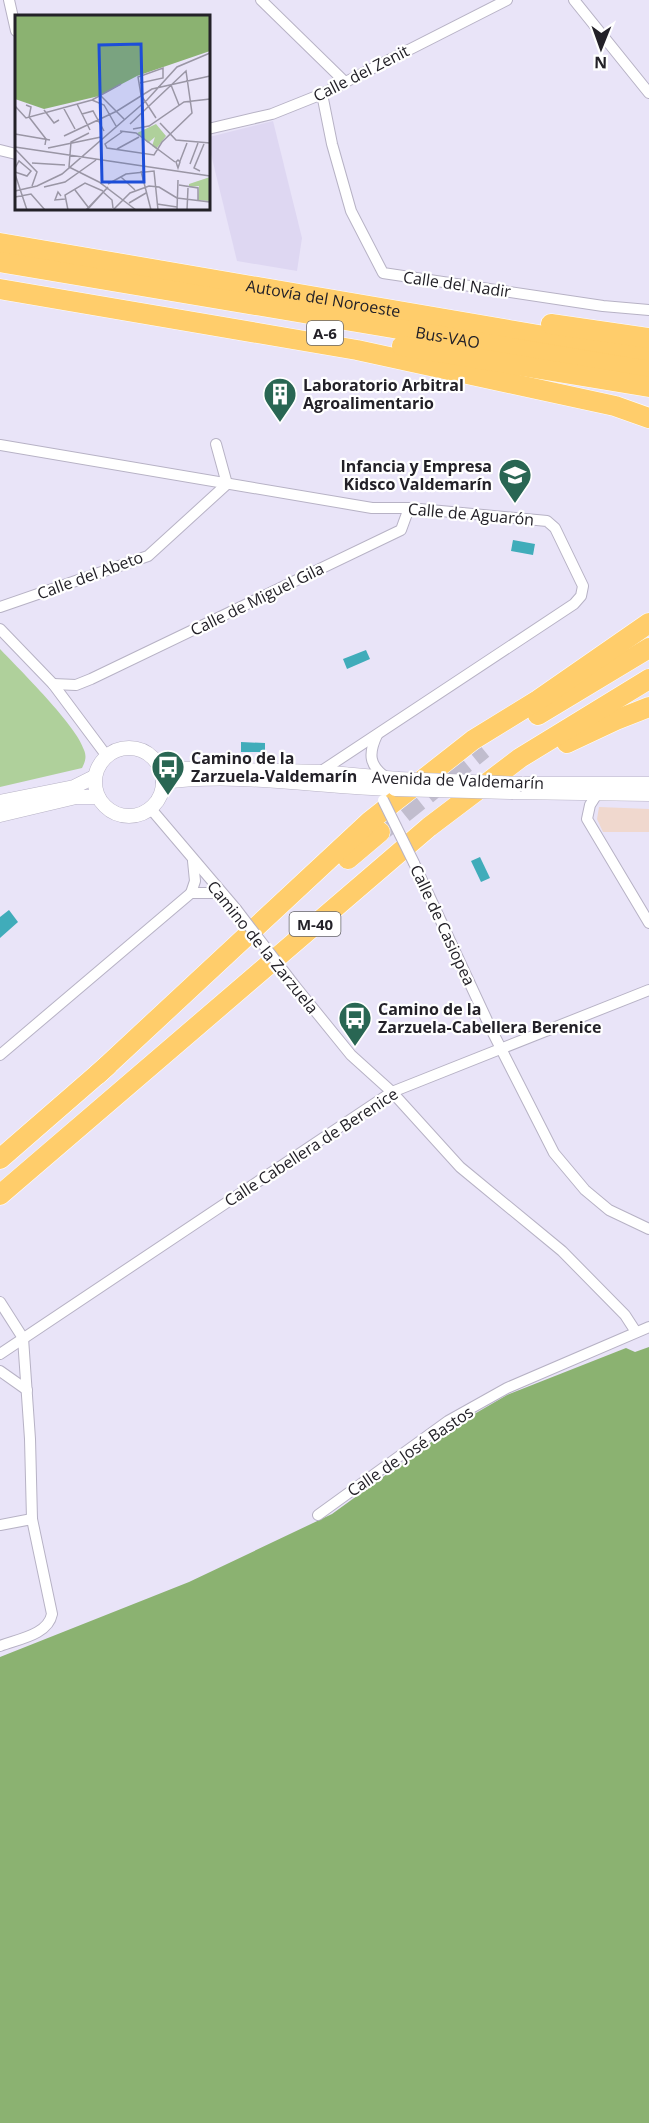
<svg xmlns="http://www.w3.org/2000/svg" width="649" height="2123" viewBox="0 0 649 2123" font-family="'Open Sans',sans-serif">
<rect width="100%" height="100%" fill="#e9e4f8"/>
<path fill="#f0d8ce" d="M599,807L649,809V832H603L597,819Z"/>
<path fill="#ded7f2" d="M273,121L302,238L297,271L237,261L209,146V137Z"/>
<path fill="#afd09b" d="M0,649C19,669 77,726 84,750C87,757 85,762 82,768L0,787Z"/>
<path fill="#8bb271" d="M649,1347V2123H0V1657L189,1582L332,1514L452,1427L507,1395L626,1348L635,1352Z"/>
<g fill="#40acba">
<path d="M513,540L535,544L533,555L511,551Z"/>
<path d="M366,650L370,659L347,669L343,659Z"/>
<path d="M241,742L265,743V752H241Z"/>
<path d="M480,857L490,878L481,882L471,861Z"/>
<path d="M9,910L18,922L0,938V917Z"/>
</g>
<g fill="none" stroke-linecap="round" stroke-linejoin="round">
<path stroke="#c1bdce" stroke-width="20" stroke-dasharray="20 10" stroke-linecap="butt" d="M380,832L483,749"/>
<defs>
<g id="minor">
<path d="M9,0L16,31"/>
<path d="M261,0L344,81"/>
<path d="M574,0L649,93"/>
<path d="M322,94L332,144L351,211L383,273L603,306L649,310"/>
<path d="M208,129L272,114L322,94L507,0"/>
<path d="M0,150L16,154"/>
<path d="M216,444L227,484"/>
<path d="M0,445L372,508H409L547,521L555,528L583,586L581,596L574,604L320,772"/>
<path d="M0,607L148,556L227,484"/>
<path d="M0,629L53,684L106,755"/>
<path d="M53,684L76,685L91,679L401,530L409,508"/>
<path d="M377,735C368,754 369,766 387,778"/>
<path d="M597,794L590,805L587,819L649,923"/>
<path d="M151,809L236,909"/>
<path d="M193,861L195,881L191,893H221"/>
<path d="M414,863L491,1029L554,1153L585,1190L609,1210L649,1229"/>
<path d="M295,986L351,1055L392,1092L460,1167L562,1251L625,1315L636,1332"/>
<path d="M0,1055L191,893"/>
<path d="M0,1302L23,1338L30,1439L32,1519L52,1614C48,1635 18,1639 0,1646"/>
<path d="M0,1354L392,1092L649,990"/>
<path d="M0,1371L27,1390"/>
<path d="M318,1515L448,1421L507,1388L649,1327"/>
<path d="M0,1525L32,1519"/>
</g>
<g id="tertiary">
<circle cx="129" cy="782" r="34"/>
<path d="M159,768L320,772L398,779"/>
<path d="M163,782C240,772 318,787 395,789"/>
<path d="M525,784H649"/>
<path d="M513,792L649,794"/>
<path d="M0,802L74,787L94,777"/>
<path d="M0,815L76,797H98"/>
</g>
<g id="motorway">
<path id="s1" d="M0,243L649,354"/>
<path id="s2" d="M0,262L649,371"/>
<path d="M0,289L357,350L615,406L649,418"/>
<path d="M551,324L649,338"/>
<path d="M402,346L649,387"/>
<path d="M538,715L649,648"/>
<path d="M567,743L616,720L649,707"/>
<path d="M348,859L380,832"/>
<path d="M97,1075L370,821L473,740L538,700L649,623"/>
<path d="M0,1159L107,1066"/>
<path d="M0,1195L429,827L520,758L649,679"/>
</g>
</defs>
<use href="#minor" stroke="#b7b2c5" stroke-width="12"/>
<use href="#tertiary" stroke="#b7b2c5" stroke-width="15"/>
<use href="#motorway" stroke="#fff" stroke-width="21"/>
<use href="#minor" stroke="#fff" stroke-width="10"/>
<use href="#tertiary" stroke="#fff" stroke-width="14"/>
<use href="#motorway" stroke="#ffcd6b" stroke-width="20"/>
<defs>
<g id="minor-bridge">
<path d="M383,800L414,863"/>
<path d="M236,909L295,986"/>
</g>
<g id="tertiary-bridge">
<path d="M398,779L522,784"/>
<path d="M395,789L513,792"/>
</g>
</defs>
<use href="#minor-bridge" stroke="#b7b2c5" stroke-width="12" stroke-linecap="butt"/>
<use href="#tertiary-bridge" stroke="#b7b2c5" stroke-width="15" stroke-linecap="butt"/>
<use href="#minor-bridge" stroke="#fff" stroke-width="10"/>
<use href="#tertiary-bridge" stroke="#fff" stroke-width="14"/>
</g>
<defs>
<symbol id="building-pin" viewBox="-11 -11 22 30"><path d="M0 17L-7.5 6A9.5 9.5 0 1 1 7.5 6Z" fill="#296653" stroke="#fff"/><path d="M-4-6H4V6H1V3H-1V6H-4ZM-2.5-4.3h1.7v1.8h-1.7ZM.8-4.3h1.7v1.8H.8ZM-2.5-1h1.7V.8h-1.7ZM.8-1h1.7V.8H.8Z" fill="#fff"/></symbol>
<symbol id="school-pin" viewBox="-11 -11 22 30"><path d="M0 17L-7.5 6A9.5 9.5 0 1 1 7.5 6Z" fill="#296653" stroke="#fff"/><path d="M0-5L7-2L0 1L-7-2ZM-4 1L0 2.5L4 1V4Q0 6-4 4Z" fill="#fff"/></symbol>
<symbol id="bus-pin" viewBox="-11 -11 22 30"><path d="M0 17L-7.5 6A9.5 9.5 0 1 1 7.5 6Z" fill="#296653" stroke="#fff"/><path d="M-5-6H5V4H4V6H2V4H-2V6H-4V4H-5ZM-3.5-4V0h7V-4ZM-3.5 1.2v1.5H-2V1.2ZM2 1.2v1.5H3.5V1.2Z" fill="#fff"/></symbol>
</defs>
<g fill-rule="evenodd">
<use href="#building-pin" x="261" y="375" width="38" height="52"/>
<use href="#school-pin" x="496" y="456" width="38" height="52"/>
<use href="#bus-pin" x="149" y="748" width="38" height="52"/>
<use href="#bus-pin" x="336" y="999" width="38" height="52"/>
</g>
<g text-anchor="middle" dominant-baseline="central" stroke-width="4.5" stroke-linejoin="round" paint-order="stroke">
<g fill="#fff" stroke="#656468" stroke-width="1.5">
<rect x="307" y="321" width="36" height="24" rx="4.5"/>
<rect x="289.5" y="912" width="51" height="24" rx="4.5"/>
</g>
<g font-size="15" font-weight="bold" fill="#232128">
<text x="325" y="333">A-6</text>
<text x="315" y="924">M-40</text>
</g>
<g font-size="16" fill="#232128" stroke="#fff">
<text transform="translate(361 73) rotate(-27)">Calle del Zenit</text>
<text transform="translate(457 284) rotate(8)">Calle del Nadir</text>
<text stroke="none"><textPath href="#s1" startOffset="328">Autovía del Noroeste</textPath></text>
<text stroke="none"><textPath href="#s2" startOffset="454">Bus-VAO</textPath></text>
<text transform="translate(471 514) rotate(5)">Calle de Aguarón</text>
<text transform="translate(90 575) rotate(-20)">Calle del Abeto</text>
<text transform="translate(257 599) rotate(-26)">Calle de Miguel Gila</text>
<text transform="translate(458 780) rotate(2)">Avenida de Valdemarín</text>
<text transform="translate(443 925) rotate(65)">Calle de Casiopea</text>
<text transform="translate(263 947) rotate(51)">Camino de la Zarzuela</text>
<text transform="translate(311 1147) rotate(-33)">Calle Cabellera de Berenice</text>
<text transform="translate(410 1451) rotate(-34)">Calle de José Bastos</text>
</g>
<g font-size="16" font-weight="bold" fill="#232128" stroke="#fff" text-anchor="start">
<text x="303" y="385">Laboratorio Arbitral<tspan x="303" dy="18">Agroalimentario</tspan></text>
<text x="492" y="466" text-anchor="end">Infancia y Empresa<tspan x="492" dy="18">Kidsco Valdemarín</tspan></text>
<text x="191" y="758">Camino de la<tspan x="191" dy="18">Zarzuela-Valdemarín</tspan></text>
<text x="378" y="1009">Camino de la<tspan x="378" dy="18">Zarzuela-Cabellera Berenice</tspan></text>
</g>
</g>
<g transform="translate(15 15)">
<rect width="195" height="195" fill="#e9e4f8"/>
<path d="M141,109L151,121L141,134L137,131L140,122L133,128L122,118ZM195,162V186L183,185L184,171L174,172V169Z" fill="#afd09b"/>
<path d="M0,0H195V36L122,61L84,81L29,94L0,84Z" fill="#8bb271"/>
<path fill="none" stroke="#9a96a5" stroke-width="1.5" d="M125,68L148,63V53L123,62L126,80L141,103M156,70L164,90M86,81L109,104M77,85L89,90L101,111M62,89L75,115M11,90L16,92L14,102L31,124L30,130M0,91L11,103L77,85L106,69M48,92L60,114M29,95L39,108L44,105M67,99L78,96L89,116M145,108L161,125L195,128M118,114L134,111L169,87L195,84M105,116L121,118L160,147M107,117L90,129L92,133L139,140L147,127L177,98L171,56L115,109M74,118L56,127L54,152L84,167L121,195M0,119L35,125M49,121L102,96L137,74L195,61M0,132L195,161M33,133L86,122M102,134L124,122M1,135L22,157L17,171M163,145L165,147L163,153L161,147ZM165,146L172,128M17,148L50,150M175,149L183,128M0,153L4,146L16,156L12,161L0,157M126,156L136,195M185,156L179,153L189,129M0,159L12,195M106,162L120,175M93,169L111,159L139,156L143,195M164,170L183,173V186M29,172L50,167L81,145M60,175L73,192M0,176L22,171L47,159L132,85L162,52L195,38M88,177L97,185L98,193M46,181L43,177L40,185L50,184M0,182L16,179L30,195M162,183L195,187M114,188L131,178M142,189L162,192M53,195L50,180L70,168L88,176M71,195L93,172L72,195M98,195L115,178L134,171L144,172L162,183M162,195L163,165M172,195L173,173"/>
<path fill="#1d4ed8" fill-opacity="0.15" stroke="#1d4ed8" stroke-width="3" d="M126,29L129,167H87L84,30Z"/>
<rect width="195" height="195" fill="none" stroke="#232128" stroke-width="3"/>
</g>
<g transform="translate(601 48) rotate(181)" stroke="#ffffff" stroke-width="4.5" paint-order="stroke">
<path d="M0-4.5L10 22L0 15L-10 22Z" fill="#232128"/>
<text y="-9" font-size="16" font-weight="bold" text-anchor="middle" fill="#232128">N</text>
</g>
</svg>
